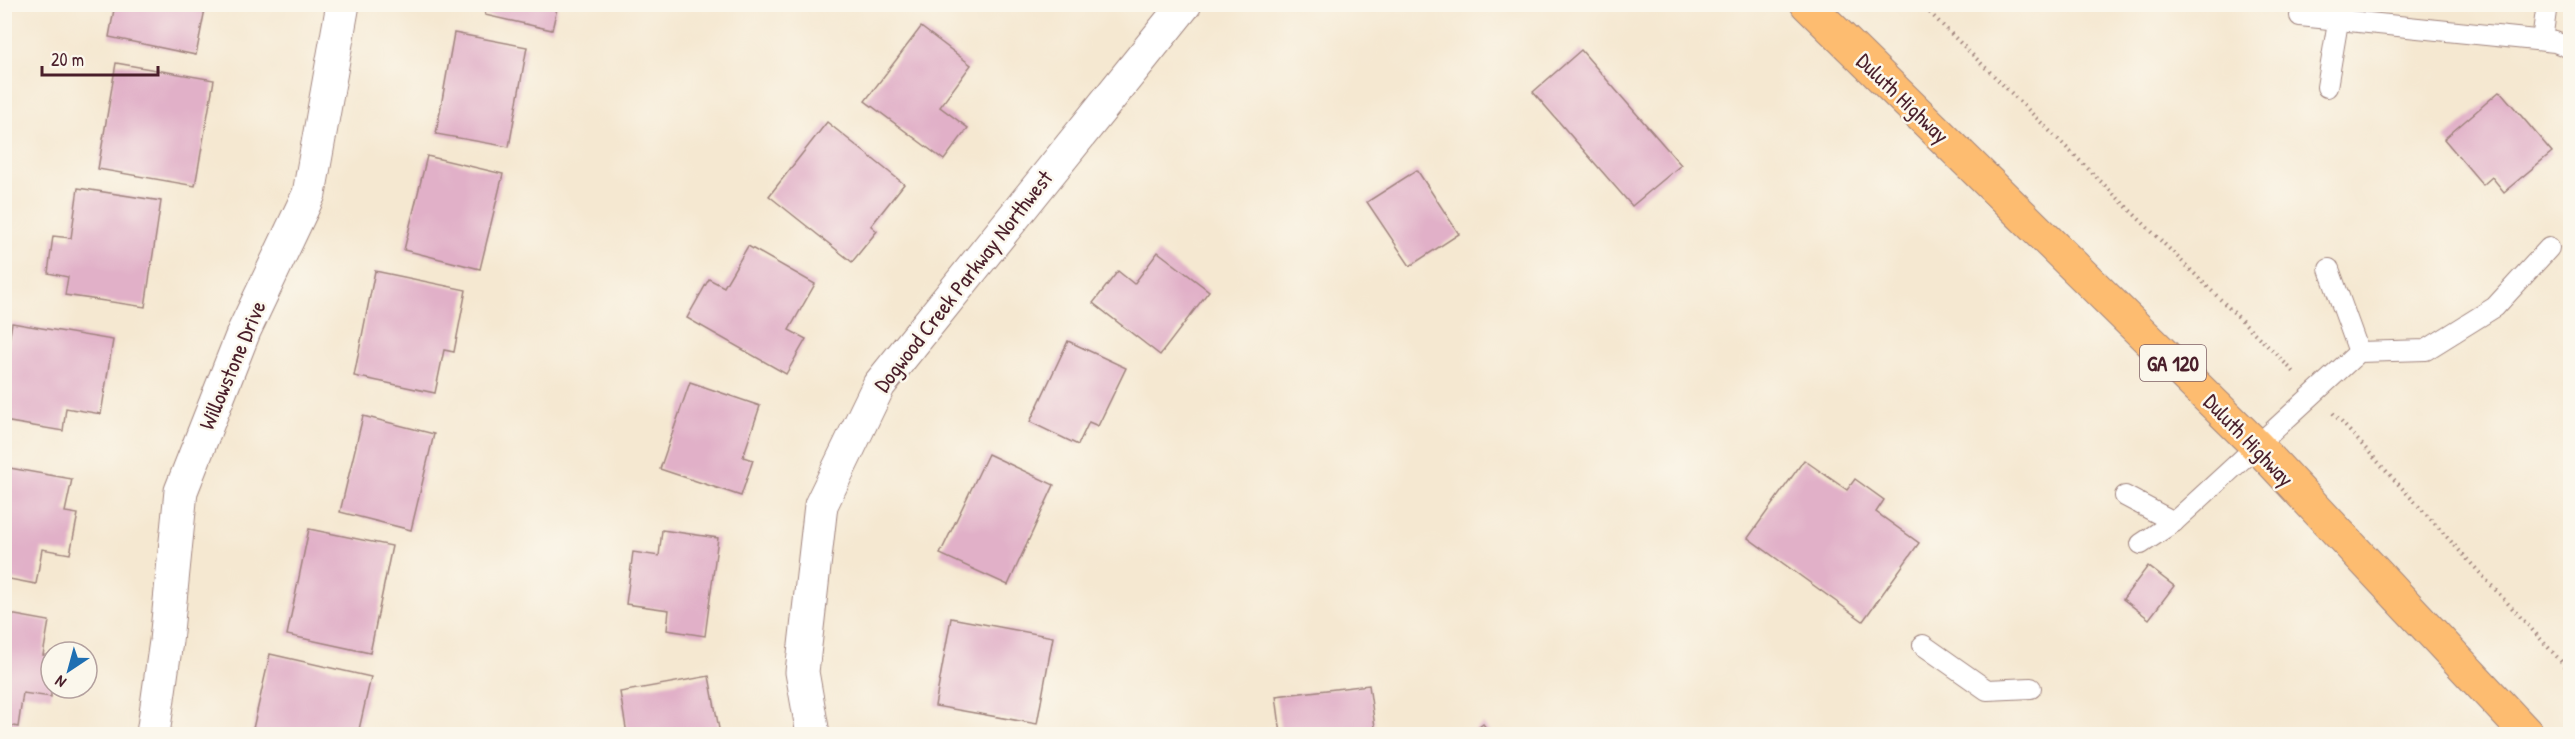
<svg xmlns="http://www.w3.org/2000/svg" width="2575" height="739" viewBox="0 0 2575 739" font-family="'Patrick Hand',sans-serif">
<rect width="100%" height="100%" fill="#fbf7ec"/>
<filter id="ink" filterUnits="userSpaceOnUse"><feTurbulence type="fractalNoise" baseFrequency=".0167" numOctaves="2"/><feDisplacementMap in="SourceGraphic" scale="12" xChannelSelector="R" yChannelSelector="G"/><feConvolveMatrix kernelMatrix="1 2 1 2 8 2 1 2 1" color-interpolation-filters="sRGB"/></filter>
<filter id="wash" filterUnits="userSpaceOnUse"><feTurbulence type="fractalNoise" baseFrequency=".008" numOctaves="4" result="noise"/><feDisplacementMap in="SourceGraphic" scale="24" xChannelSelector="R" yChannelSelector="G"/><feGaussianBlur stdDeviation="1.35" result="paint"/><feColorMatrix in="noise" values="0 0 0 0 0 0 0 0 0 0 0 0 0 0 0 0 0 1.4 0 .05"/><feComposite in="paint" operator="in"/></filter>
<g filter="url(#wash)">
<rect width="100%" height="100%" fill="#f5e8d1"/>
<g id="blocks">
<g fill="#e1b0c8">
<path d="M115,4H206L196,55L109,37Z"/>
<path d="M487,4H558L552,30L485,15Z"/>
<path d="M988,4H1002L997,11Z"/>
<path d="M921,27L971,65L940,107L968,128L944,160L865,101Z"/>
<path d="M454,33L527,47L509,147L436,134Z"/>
<path d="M1581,50L1681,165L1632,206L1533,92Z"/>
<path d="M116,63L214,80L195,186L98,169Z"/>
<path d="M2500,91L2552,152L2504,192L2492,177L2483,185L2444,139Z"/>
<path d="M827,122L904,184L871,226L877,231L852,262L769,196Z"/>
<path d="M427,156L503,174L480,269L404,250Z"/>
<path d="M1417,170L1459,234L1410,266L1367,202Z"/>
<path d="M78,188L161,201L145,307L65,295L68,277L48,273L53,236L71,238Z"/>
<path d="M748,246L815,284L789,330L806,339L786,374L687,318L709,279L724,287Z"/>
<path d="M1158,252L1209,291L1160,355L1093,303L1118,271L1134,284Z"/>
<path d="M375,271L466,290L454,352L444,350L435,393L354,376Z"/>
<path d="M12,323L113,340L101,414L66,408L63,431L4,421V371Z"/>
<path d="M1068,341L1126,368L1098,426L1089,422L1078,445L1030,422Z"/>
<path d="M690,382L760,406L743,457L753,460L741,496L660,469Z"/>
<path d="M363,416L434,434L411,530L340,512Z"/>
<path d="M988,454L1054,485L1008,585L940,554Z"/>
<path d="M1804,460L1847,490L1855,479L1884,500L1876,512L1919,543L1863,621L1748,538Z"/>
<path d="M4,467L72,479L65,512L78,514L70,554L42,549L36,584L4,578Z"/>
<path d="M309,529L392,546L370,653L287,635Z"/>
<path d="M662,530L718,538L705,636L667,630L669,610L626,604L633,552L659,556Z"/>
<path d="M2148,566L2174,586L2149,619L2123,599Z"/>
<path d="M4,613L49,621L43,655L51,656V697L23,693L18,727L4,724Z"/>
<path d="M951,618L1053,637L1037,724L935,706Z"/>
<path d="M270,654L371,677L358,734L252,733Z"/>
<path d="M709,676L720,734H627L620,692Z"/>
<path d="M1369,685L1376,734H1281L1276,696Z"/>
<path d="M1483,724L1491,734H1470Z"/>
</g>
</g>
</g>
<g filter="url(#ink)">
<use href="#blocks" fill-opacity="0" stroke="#a0847e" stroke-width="1.5"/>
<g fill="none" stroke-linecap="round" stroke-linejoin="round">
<defs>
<g id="service">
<path d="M2300,16L2555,42L2570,48"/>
<path d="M2542,40L2547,4"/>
<path d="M2327,87L2341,4"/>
<path d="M2329,269L2359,352"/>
<path d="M2125,496L2174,522"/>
<path d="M2141,544L2174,522L2359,352L2426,350L2495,307L2549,248"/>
<path d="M1923,645L1987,690L2031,688"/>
</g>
<g id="minor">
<path d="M153,734L166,641L181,491L244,331L309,194L343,4"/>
<path d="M813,734L802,672L821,505L879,385L1185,4"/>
</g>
<path id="primary" d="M1807,4L2258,447L2527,734"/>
</defs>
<use href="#service" stroke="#a0847e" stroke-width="22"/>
<use href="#minor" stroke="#a0847e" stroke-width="35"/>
<use href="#primary" stroke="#a0847e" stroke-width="35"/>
<g stroke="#a0847e" stroke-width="4" stroke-dasharray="1.5 4.5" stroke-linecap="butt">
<path d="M1921,4L2295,373"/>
<path d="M2333,413L2570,671"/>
</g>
<use href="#service" stroke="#fff" stroke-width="20"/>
<use href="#minor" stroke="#fff" stroke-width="33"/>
<use href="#primary" stroke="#fdbc70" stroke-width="33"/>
</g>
</g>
<g text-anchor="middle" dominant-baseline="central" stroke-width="5" stroke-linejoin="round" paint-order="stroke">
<rect fill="#fbf7ec" stroke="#7f6065" stroke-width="1.5" x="2140" y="345" width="66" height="36" rx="4.5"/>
<g font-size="21" font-weight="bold" fill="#4a1f2b">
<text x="2173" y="363">GA 120</text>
</g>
<g font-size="22" fill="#4a1f2b" stroke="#fbf7ec">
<text transform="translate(1903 98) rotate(44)">Duluth Highway</text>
<text transform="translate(963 281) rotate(-52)">Dogwood Creek Parkway Northwest</text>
<text transform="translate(232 365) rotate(-67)">Willowstone Drive</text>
<text transform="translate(2249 440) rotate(46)">Duluth Highway</text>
</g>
</g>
<rect width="2575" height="739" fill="none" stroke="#fbf7ec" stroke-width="24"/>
<g transform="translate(69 670) rotate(216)"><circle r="28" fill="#fbf7ec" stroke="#b4a19f" stroke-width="1.5"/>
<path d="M0-4.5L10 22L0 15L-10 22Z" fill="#1f6fb2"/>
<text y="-9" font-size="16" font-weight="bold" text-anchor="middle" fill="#4a1f2b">N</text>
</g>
<path d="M42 66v9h116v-9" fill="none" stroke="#4a1f2b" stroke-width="3"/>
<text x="51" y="66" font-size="18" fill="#4a1f2b" stroke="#fbf7ec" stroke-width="4.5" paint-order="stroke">20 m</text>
</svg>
